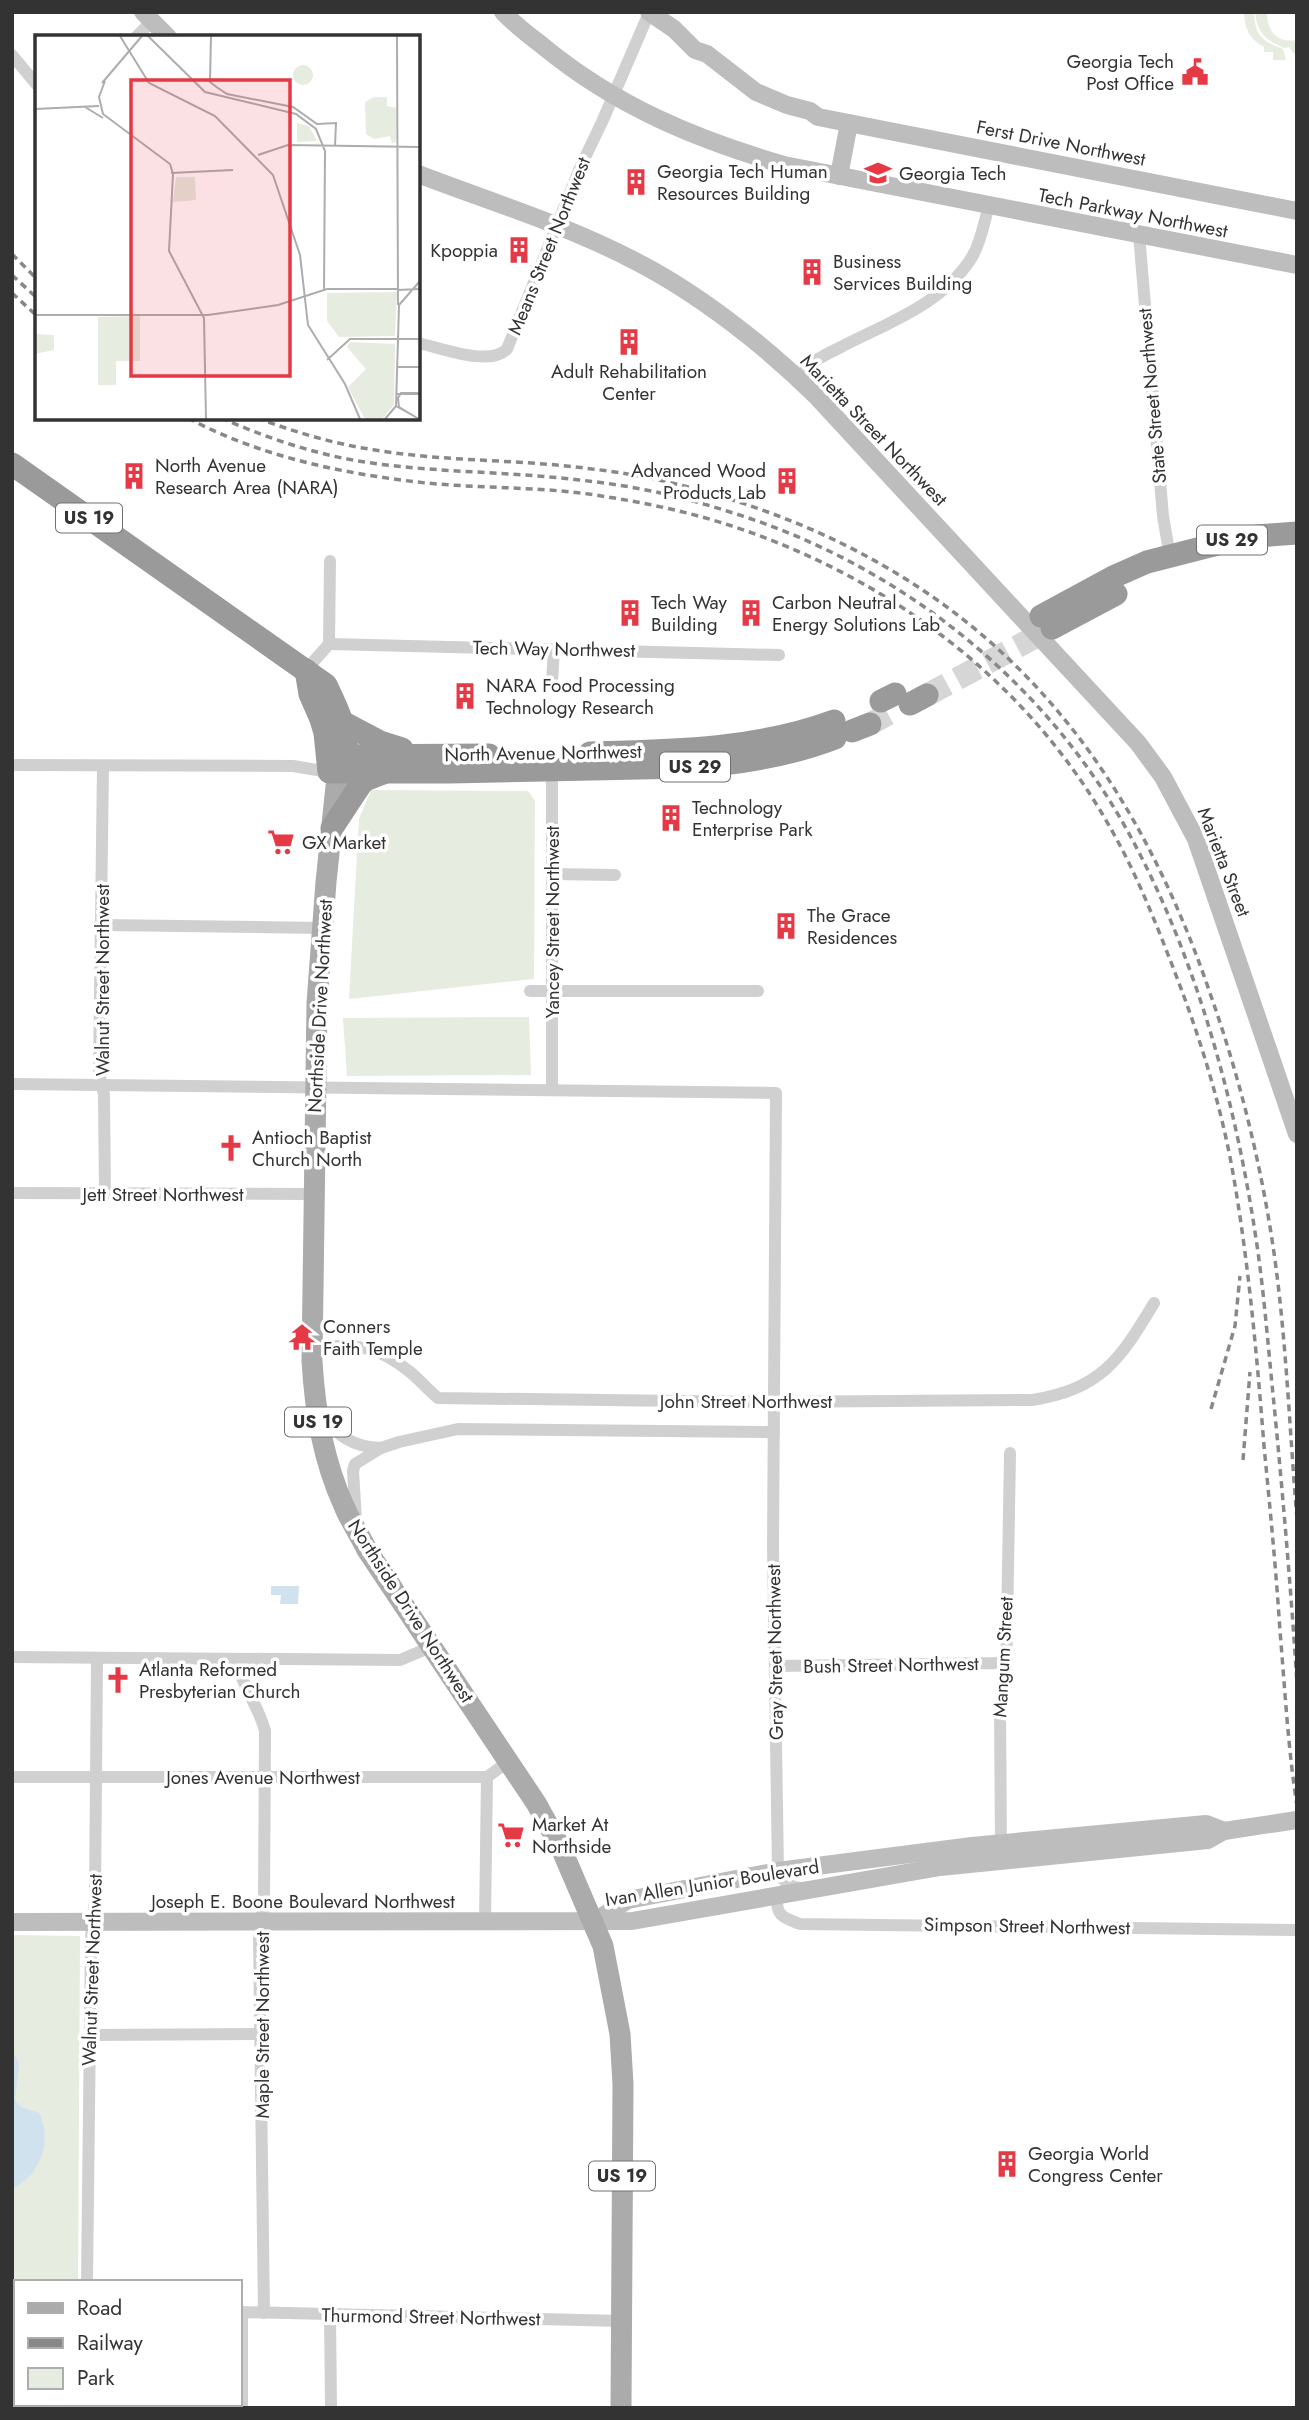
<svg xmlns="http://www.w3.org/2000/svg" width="1309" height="2420" viewBox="0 0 1309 2420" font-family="Jost,sans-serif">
<rect width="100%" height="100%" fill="#fff"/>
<g fill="#e6ecdf">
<path d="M1244,12H1254C1255,36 1262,41 1283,49L1286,60H1273V52H1264V47C1250,40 1244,28 1244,12Z"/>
<path d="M1255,12H1267C1267,34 1279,43 1297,40V53H1293L1289,47L1284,48C1266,40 1257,33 1255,12Z"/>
<path d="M371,790L528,791L535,801L534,979L349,999L359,819Z"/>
<path d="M529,1017L531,1075L347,1076L343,1018Z"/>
<path d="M12,1935L80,1936L78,2282H16V2298H12Z"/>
</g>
<g fill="#cfe2ee">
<path d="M271,1586H299L298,1604H280L281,1595H271Z"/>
<path d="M12,2050L19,2064L15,2100L21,2107L39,2113C53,2140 40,2176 12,2189Z"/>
</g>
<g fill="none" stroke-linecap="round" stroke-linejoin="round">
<g stroke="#d6d6d6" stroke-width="23" stroke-dasharray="23 11" stroke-linecap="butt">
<path d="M927,695L1052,628"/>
<path d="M870,724L888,714"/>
</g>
<g stroke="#d0d0d0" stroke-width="12">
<path d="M136,37L151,22"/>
<path d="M12,55L37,85"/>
<path d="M1139,235L1163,516L1170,557"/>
<path d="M418,343C442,348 489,367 507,349L580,168L602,122L649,13"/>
<path d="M795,375C809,363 824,355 841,347C887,323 943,304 972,257C981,242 984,222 989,206"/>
<path d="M329,644L779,655"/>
<path d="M306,670L329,644L330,561"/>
<path d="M552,682L554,649"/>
<path d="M12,765L293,766L329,772"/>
<path d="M103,766L99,1073L104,1095L105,1194"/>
<path d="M552,874L615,875"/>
<path d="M102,925L322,928"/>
<path d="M530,991H758"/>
<path d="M12,1084L776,1093L773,1547L778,1871C784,1883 790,1888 804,1888"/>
<path d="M552,1090V754"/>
<path d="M12,1193L314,1194"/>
<path d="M313,1346C357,1346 374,1343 410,1372C420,1380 428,1390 438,1398L761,1402L1032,1400C1101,1389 1120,1360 1154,1303"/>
<path d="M321,1414C338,1436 352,1447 381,1448"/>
<path d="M356,1520L353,1471L355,1464L381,1448L399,1442L458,1429L774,1432"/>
<path d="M12,1657L400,1660L431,1647"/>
<path d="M237,1659C240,1684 259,1706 265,1731L264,1902L259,1939L264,2313"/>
<path d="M776,1666L1006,1663"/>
<path d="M12,1777H487L509,1761"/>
<path d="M1001,1851L1000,1705L1006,1684L1010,1453"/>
<path d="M777,1896C776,1917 783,1917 800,1924L1297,1930"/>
<path d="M485,1922L487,1777"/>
<path d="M90,2035L261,2034"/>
<path d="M87,2282L91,1938L95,1899L97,1658"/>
<path d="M12,2307H16"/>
<path d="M240,2312L622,2321"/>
<path d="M242,2312V2408"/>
<path d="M330,2314L331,2408"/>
<path d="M88,2404V2408"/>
</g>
<g stroke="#bdbdbd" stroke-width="18">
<path d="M143,12L168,37"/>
<path d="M503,12C515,25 530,36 544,47C616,106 695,139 784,165L1297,265"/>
<path d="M649,12L674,29L695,50L707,54L756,92L787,105L810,111L818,117L1297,211"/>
<path d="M418,174C491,202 567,225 637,262C699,294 767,347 816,396L1138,743L1163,777L1196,839L1297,1134"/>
<path d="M839,176L849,123"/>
<path d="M12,1922L632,1921L940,1867L1208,1840L1224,1831L1297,1820"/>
<path d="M593,1922L628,1900L778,1871L972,1846L1206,1824L1224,1831"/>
</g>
<path stroke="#ababab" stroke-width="21" d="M347,772L336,786L326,882L317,1003L312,1361C315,1412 323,1460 344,1506C350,1521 360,1535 367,1550L536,1803L561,1848L603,1946L620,2034L623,2084L621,2408"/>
<g stroke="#9a9a9a" stroke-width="23">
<path d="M12,464L326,685C342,718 348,731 347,769"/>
<path d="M1041,616L1113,577L1147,562L1229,541L1257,536L1297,533"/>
<path d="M1052,628L1116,594"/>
<path d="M306,670L310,694L321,719L325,733L329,772H450L688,767C737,764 788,756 835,738"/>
<path d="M881,701L895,694"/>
<path d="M910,704L927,695"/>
<path d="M344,723L380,742L402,749"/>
<path d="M852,731L870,724"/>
<path d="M590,753C673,751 755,750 834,721"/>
<path d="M328,756L489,755"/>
<path d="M332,828L361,784L365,780L383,773"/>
</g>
<g stroke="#888" stroke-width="3.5" stroke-dasharray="7 5" stroke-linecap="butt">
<path d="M12,254L37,279"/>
<path d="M12,275L37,298"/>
<path d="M12,293L37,316"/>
<path d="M188,418C261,457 344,474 426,483C477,488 530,487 581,493C632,500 683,510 732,526C895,580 1034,686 1116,838C1139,880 1157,926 1174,970C1200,1037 1222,1108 1234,1179C1249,1267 1257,1357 1264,1446C1270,1508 1276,1569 1280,1631C1285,1690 1288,1748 1297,1806"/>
<path d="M221,418C265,437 311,453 358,461C432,473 506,471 579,480C630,485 681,496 730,512C896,563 1042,677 1127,830C1194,951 1234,1095 1255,1232C1264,1289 1268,1347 1274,1404C1283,1497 1291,1590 1297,1683"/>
<path d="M257,418C295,432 334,444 375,450C446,462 520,459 592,469C629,473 667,481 703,491C971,567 1123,736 1211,996C1238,1073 1258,1152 1271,1233C1286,1327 1289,1424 1297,1519"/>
<path d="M1211,1409L1235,1326L1240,1276"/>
<path d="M1243,1460L1250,1372"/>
</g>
</g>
<defs>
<symbol id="civic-bare" viewBox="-9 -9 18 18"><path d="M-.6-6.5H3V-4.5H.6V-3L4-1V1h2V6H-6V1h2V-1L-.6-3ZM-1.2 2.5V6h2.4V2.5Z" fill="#e63946" stroke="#fff" stroke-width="2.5" paint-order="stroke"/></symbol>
<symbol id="university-bare" viewBox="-9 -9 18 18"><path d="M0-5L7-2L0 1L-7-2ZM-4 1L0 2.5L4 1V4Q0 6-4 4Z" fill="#e63946" stroke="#fff" stroke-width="2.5" paint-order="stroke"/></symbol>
<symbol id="building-bare" viewBox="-9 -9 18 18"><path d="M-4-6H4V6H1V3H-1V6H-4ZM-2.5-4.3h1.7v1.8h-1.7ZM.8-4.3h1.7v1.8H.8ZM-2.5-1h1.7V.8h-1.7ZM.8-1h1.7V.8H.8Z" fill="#e63946" stroke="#fff" stroke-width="2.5" paint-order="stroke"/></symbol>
<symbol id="supermarket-bare" viewBox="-9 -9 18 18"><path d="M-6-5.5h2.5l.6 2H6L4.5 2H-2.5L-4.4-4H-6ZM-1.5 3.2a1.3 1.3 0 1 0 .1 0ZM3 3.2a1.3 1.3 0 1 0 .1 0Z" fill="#e63946" stroke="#fff" stroke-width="2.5" paint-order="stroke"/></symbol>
<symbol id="church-bare" viewBox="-9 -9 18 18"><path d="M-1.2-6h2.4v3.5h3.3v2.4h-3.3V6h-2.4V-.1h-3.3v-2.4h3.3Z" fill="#e63946" stroke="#fff" stroke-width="2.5" paint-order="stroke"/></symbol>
<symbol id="temple-bare" viewBox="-9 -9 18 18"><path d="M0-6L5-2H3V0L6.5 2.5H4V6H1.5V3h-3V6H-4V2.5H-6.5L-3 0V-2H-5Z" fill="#e63946" stroke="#fff" stroke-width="2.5" paint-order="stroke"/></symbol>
</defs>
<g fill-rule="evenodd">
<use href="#civic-bare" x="1176" y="53" width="38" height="38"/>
<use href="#university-bare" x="859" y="154" width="38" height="38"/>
<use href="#building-bare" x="617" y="163" width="38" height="38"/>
<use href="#building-bare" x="500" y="231" width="38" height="38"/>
<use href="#building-bare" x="793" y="253" width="38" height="38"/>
<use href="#building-bare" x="610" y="323" width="38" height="38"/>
<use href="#building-bare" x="115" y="457" width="38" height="38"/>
<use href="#building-bare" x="768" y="462" width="38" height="38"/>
<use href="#building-bare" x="611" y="594" width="38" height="38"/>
<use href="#building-bare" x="732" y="594" width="38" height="38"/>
<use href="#building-bare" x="446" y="677" width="38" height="38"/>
<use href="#building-bare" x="652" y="799" width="38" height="38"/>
<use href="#supermarket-bare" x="262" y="823" width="38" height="38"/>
<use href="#building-bare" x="767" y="907" width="38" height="38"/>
<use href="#church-bare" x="212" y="1129" width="38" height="38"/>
<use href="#temple-bare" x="283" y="1318" width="38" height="38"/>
<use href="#church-bare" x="99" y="1661" width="38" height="38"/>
<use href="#supermarket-bare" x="492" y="1816" width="38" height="38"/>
<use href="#building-bare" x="988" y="2145" width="38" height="38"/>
</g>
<g text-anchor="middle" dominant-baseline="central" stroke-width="7" stroke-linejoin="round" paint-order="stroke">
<g fill="#fff" stroke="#707070" stroke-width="2">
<rect x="56" y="503.5" width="66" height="29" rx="5"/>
<rect x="1197" y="525.5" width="70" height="29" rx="5"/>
<rect x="660" y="752.5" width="70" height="29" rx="5"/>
<rect x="285" y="1407.5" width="66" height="29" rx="5"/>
<rect x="589" y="2161.5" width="66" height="29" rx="5"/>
</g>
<g font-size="18" font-weight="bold" fill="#333">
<text x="89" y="518">US 19</text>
<text x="1232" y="540">US 29</text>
<text x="695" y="767">US 29</text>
<text x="318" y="1422">US 19</text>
<text x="622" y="2176">US 19</text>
</g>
<g font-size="19" fill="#333" stroke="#fff" text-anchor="start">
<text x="1174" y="61" text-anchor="end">Georgia Tech<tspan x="1174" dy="22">Post Office</tspan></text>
<text x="657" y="171">Georgia Tech Human<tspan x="657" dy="22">Resources Building</tspan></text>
<text x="899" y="173">Georgia Tech</text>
<text x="498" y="250" text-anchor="end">Kpoppia</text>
<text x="833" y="261">Business<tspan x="833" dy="22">Services Building</tspan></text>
<text x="629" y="371" text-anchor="middle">Adult Rehabilitation<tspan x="629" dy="22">Center</tspan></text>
<text x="155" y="465">North Avenue<tspan x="155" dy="22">Research Area (NARA)</tspan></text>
<text x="766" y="470" text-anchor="end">Advanced Wood<tspan x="766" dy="22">Products Lab</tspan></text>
<text x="651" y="602">Tech Way<tspan x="651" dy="22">Building</tspan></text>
<text x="772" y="602">Carbon Neutral<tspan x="772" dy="22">Energy Solutions Lab</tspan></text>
<text x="486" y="685">NARA Food Processing<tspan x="486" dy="22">Technology Research</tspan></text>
<text x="692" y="807">Technology<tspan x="692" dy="22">Enterprise Park</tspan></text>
<text x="302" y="842">GX Market</text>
<text x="807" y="915">The Grace<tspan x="807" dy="22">Residences</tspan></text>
<text x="252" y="1137">Antioch Baptist<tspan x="252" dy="22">Church North</tspan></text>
<text x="323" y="1326">Conners<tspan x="323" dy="22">Faith Temple</tspan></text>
<text x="139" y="1669">Atlanta Reformed<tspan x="139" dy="22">Presbyterian Church</tspan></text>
<text x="532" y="1824">Market At<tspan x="532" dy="22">Northside</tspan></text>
<text x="1028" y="2153">Georgia World<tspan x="1028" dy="22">Congress Center</tspan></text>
</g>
<g font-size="19" fill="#333" stroke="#fff">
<text transform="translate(1061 143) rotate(11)">Ferst Drive Northwest</text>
<text transform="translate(1133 213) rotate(11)">Tech Parkway Northwest</text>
<text transform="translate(549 246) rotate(-68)">Means Street Northwest</text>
<text transform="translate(1152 396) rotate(-95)">State Street Northwest</text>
<text transform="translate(874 430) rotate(46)">Marietta Street Northwest</text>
<text transform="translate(554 649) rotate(1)">Tech Way Northwest</text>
<text transform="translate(543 753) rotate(-1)">North Avenue Northwest</text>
<text transform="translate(1224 862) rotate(69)">Marietta Street</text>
<text transform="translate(552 922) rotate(-90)">Yancey Street Northwest</text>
<text transform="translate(102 980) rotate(-90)">Walnut Street Northwest</text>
<text transform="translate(320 1006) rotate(-87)">Northside Drive Northwest</text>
<text x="163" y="1194">Jett Street Northwest</text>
<text x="746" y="1401">John Street Northwest</text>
<text transform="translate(411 1611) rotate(57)">Northside Drive Northwest</text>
<text transform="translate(775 1652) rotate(-91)">Gray Street Northwest</text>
<text transform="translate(1003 1657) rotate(-87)">Mangum Street</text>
<text transform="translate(891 1665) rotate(-1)">Bush Street Northwest</text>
<text x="263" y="1777">Jones Avenue Northwest</text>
<text transform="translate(712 1883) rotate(-9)">Ivan Allen Junior Boulevard</text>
<text x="303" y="1901">Joseph E. Boone Boulevard Northwest</text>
<text transform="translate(1027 1926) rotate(1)">Simpson Street Northwest</text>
<text transform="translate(92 1970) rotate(-88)">Walnut Street Northwest</text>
<text transform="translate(262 2025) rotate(-90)">Maple Street Northwest</text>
<text transform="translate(431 2317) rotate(1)">Thurmond Street Northwest</text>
</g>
</g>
<g transform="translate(35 35)">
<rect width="385" height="385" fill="#fff"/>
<path d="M258 40a10 10 0 1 1 20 0a10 10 0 1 1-20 0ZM339,62H352V71L361,73V107L357,108L355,101L339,104L331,99L330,67ZM262,88L274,91L282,106L262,107ZM141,142H160L161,165L138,167ZM362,257L360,301L304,302L292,286V258ZM105,281V326H81V350H63V282ZM0,299L19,300V315L0,319ZM315,307L360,309L359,370L347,384H330L313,352L331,334L312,312Z" fill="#e6ecdf"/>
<path fill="none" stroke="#adadad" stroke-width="2" d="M85,1L114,48L180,81L238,140L265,220L273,290L310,349L325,384M113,1L170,57L261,79L281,94L290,116L289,255M176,1L175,47L183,53M362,1L363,270M70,46L64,62L68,79L135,129L138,139M67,48L107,1M180,51L192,59L258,72L282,89L301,88L300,111M50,72L68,83M0,74L64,71M223,120L253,110L385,112M136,138L198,135M138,139L134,216L169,283L171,384M362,255L385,254M0,280H173L243,270L292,254H364M363,304L364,270L385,246M292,325L315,304H385M362,332H385M362,359H385M361,371L384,384M350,384L361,371L363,304M384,384L364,372L363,363L366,358H385"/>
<path fill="#e63946" fill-opacity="0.15" stroke="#e63946" stroke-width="3.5" d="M96,45H255V341H96Z"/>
<rect width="385" height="385" fill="none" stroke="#333" stroke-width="3.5"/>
</g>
<rect width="1309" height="2420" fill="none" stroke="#333333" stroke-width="28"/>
<rect x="14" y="2280" width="228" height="126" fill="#ffffff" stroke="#adadad" stroke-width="2"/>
<rect x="28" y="2303" width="35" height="10" fill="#ababab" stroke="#adadad" stroke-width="2"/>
<text x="77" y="2315" font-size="21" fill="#333333">Road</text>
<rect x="28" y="2338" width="35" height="10" fill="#888888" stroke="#adadad" stroke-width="2"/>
<text x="77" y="2350" font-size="21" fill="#333333">Railway</text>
<rect x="28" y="2368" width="35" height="21" fill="#e6ecdf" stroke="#adadad" stroke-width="2"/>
<text x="77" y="2385" font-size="21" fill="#333333">Park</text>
</svg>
